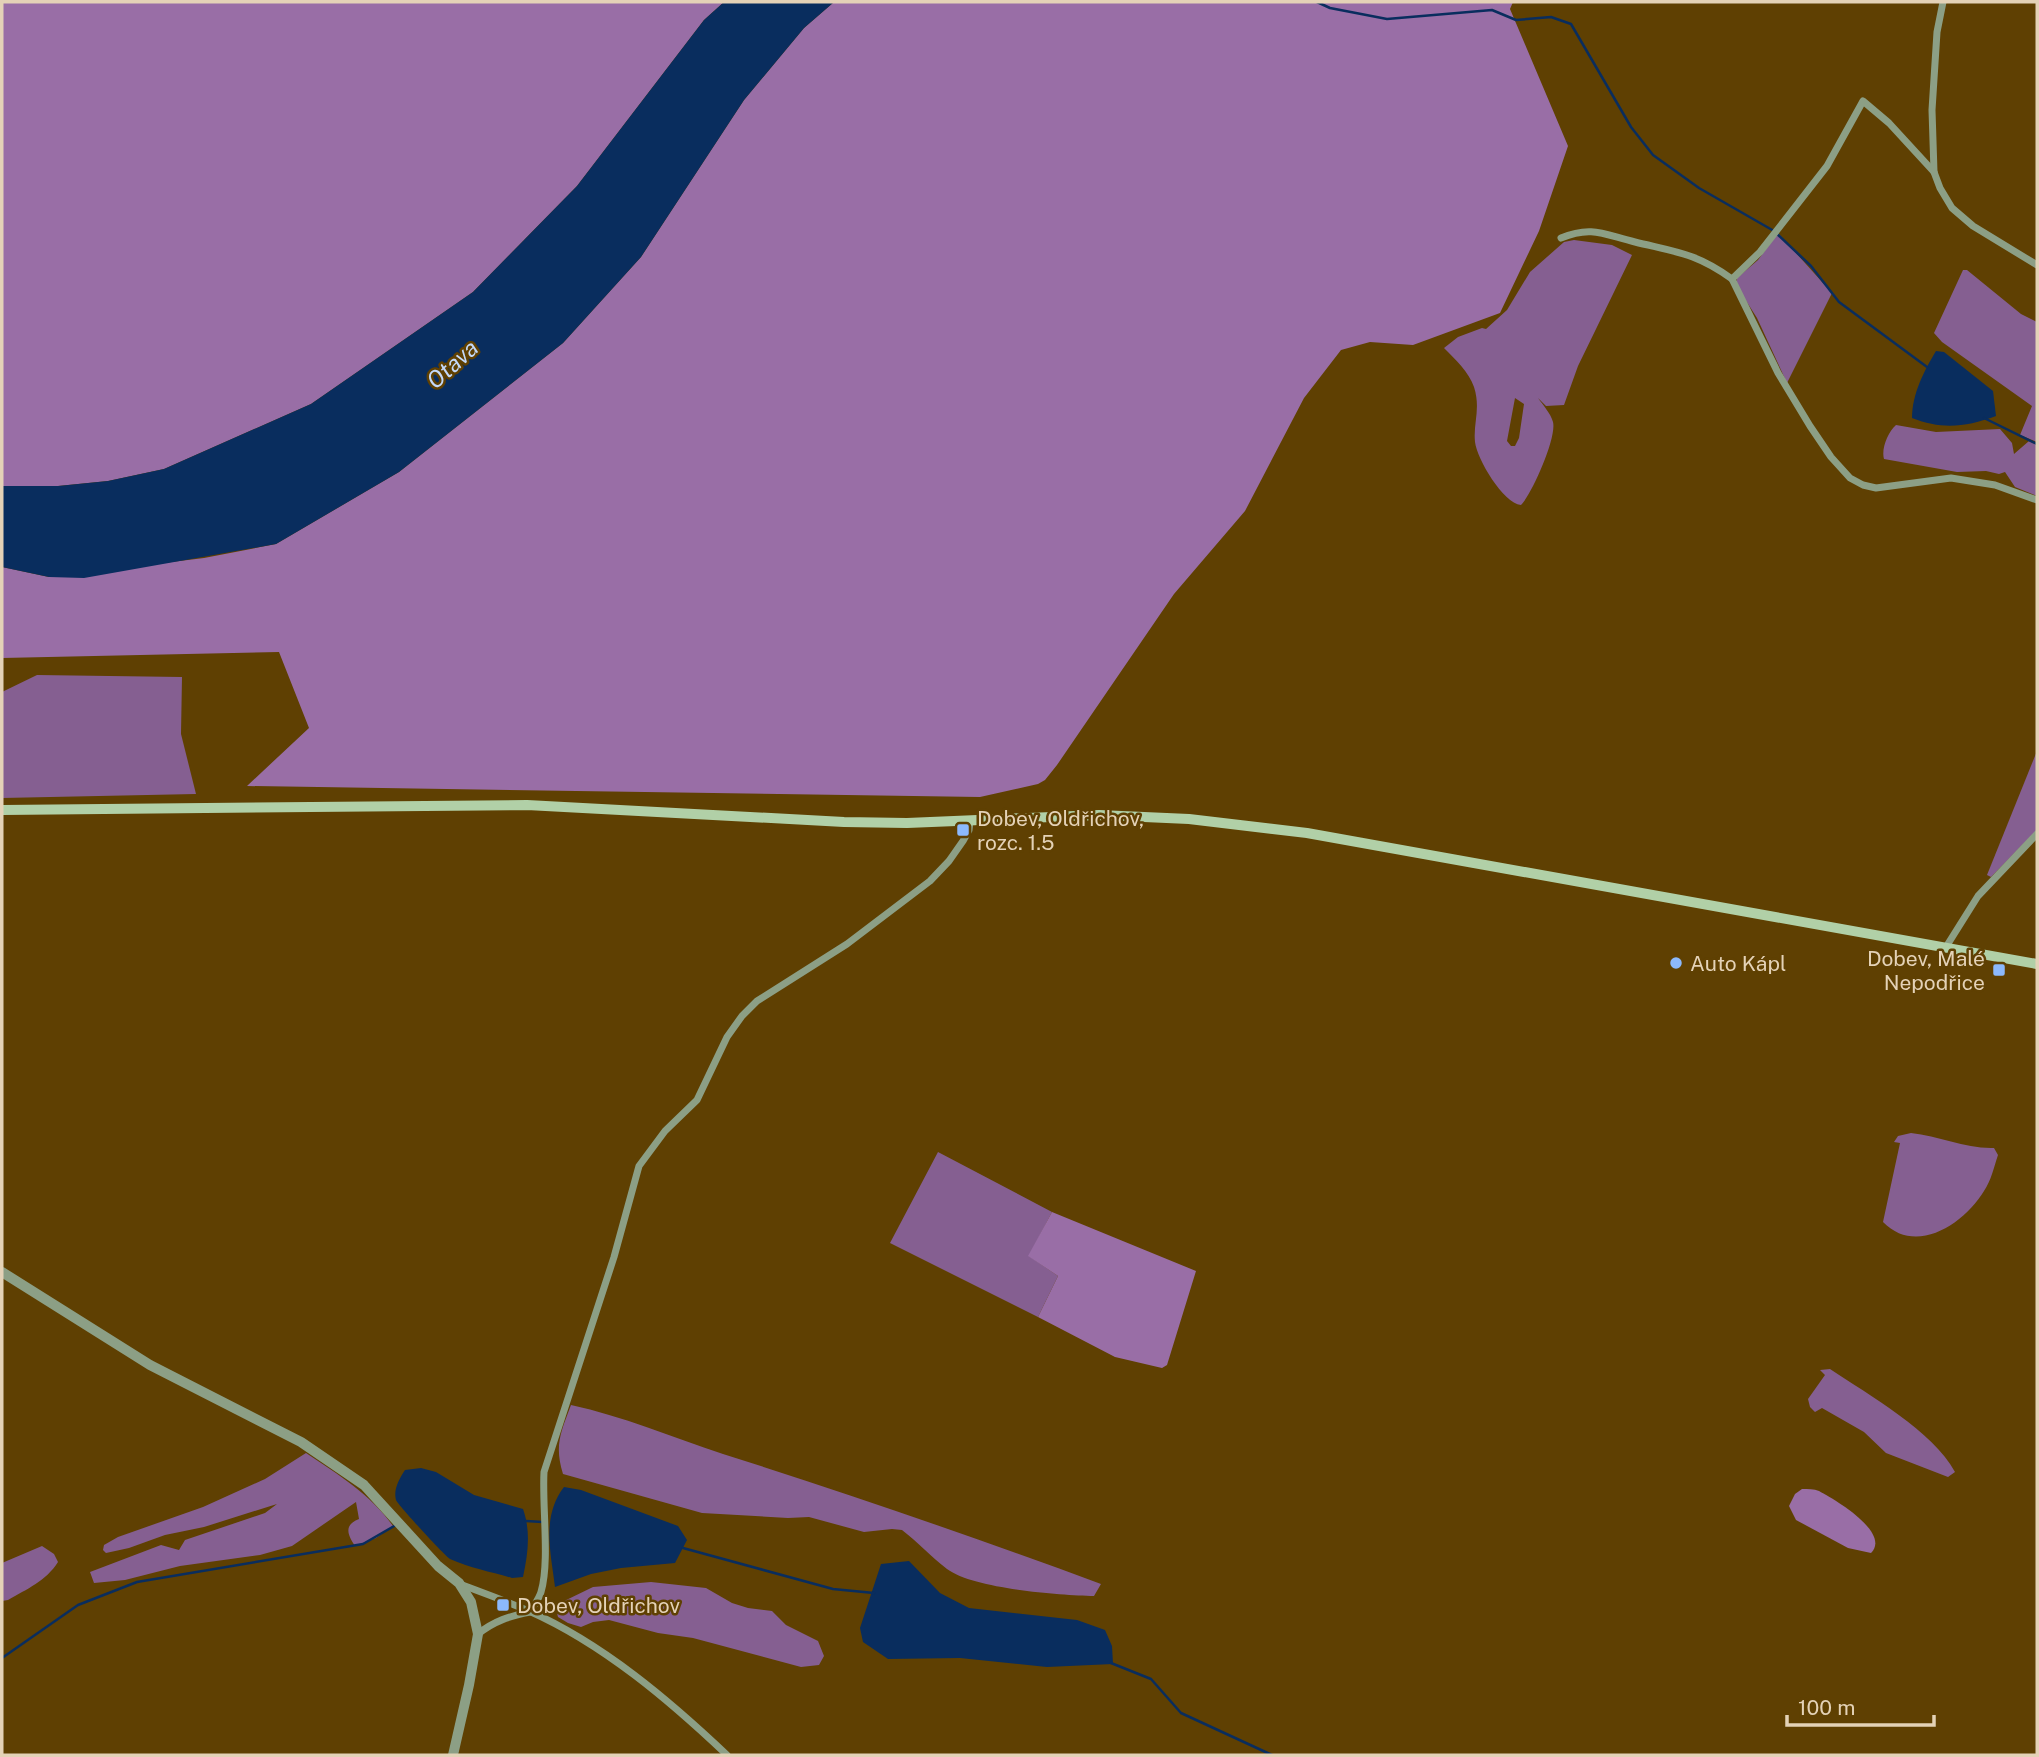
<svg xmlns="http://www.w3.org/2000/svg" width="2039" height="1757" viewBox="0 0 2039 1757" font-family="'Public Sans',sans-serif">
<rect width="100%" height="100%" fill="#5f4002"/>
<g fill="#855f91" fill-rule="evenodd">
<path d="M1778,233L1832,293L1787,383L1757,318L1736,285L1737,278L1758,260Z"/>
<path d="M1574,240L1612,245L1632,255L1578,366L1564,405L1546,406L1538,398C1543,405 1551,414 1553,422C1557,437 1532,494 1521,505C1503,503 1477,459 1475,442C1473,423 1481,409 1474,387C1469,372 1455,359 1444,348L1458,337L1482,328L1486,329L1507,310L1530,272L1564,242ZM1515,398L1524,404L1519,438L1515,446H1511L1507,441Z"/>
<path d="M1963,270H1967L2021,314L2037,322V442L2020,435L2032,406L1942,342L1934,333Z"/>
<path d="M1896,425L1936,432L2000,429L2012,443L2014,454L2029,441L2037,445V496L2015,487L2005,472L1999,474L1986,471L1957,472L1884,459C1881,449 1888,432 1896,425Z"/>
<path d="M37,675L182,677L181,734L196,794L2,798V692Z"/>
<path d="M2037,751V830L1991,877L1987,875Z"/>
<path d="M1911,1133C1939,1136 1966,1149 1994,1148L1998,1155C1994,1167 1991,1181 1984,1191C1964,1224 1916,1256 1883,1222L1900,1143L1894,1142L1898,1136Z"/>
<path d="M938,1152L1052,1212L1029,1256L1058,1276L1038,1317L890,1243Z"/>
<path d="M1830,1369C1869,1395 1933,1431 1955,1472L1948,1477L1886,1453L1864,1432L1822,1408L1815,1412L1810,1407L1808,1399L1825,1375L1820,1370Z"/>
<path d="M571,1405C622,1416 672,1437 723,1454C850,1494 976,1538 1101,1584L1094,1596C1059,1595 974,1589 947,1569C931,1557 918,1542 902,1530L892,1529L864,1532L809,1517L788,1518L702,1513L563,1474C554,1445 561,1432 571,1405Z"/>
<path d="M306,1453C338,1474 371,1495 393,1526L376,1538L355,1546C347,1534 344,1525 359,1519L356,1502L292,1546L260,1555L180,1566L125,1580L94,1583L90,1572L161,1545L179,1550L185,1540L265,1513L277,1504L204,1527L165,1535L129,1548L106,1553L103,1550L104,1545L118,1537L203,1507L265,1479Z"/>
<path d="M42,1546L54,1554L58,1562C46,1581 27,1589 8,1600L2,1601V1563Z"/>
<path d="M651,1582L706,1588L732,1603L748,1608L772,1611L786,1625L818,1641L824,1656L819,1665L801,1667L693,1638L658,1633L609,1620L593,1622L581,1627L568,1623L558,1617L556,1609L558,1604L593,1587Z"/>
</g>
<g fill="#996ea6">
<path d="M2,2H724L704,20L577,186L473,292L311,404L164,469L108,481L58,486H2Z"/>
<path d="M834,2H1513L1510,9L1568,146L1539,231L1500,313L1413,345L1370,342L1341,350L1304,398L1245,511L1174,594L1057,765L1045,780L1038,784L980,797L247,786L309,728L279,652L2,658V567L49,577L204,558L276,544L399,472L563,343L641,257L744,100L804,28Z"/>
<path d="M1052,1212L1196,1271L1167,1365L1162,1368L1115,1357L1038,1317L1058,1276L1028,1256Z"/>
<path d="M1802,1489C1808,1489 1814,1489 1819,1491C1836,1500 1891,1533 1871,1553L1848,1548L1796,1520L1789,1506L1795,1494Z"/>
</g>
<g fill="#092d5e">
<path d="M724,2H834L804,28L744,100L641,257L563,343L399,472L276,544L84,578L49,577L2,567V486H58L108,481L164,469L311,404L473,292L577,186L704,20Z"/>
<path d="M1936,351L1944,352L1993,391L1996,416C1966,427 1942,430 1912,418C1912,394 1924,371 1936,351Z"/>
<path d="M421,1468L436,1472L474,1495L523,1509C531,1532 528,1553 523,1577L512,1578C492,1572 470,1568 450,1559C446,1557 397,1504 396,1500C393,1489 400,1478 405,1470Z"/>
<path d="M564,1487L581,1490L678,1526L687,1540L675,1563L621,1568L591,1574L555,1587C551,1553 541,1517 564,1487Z"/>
<path d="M909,1561L940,1593L969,1608L1077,1620L1105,1630L1112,1646L1113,1664L1047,1667L960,1658L888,1659L863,1642L860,1628L881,1564Z"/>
</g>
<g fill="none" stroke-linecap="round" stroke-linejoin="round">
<g stroke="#092d5e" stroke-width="2.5">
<path d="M1317,2L1330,8L1387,19L1492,10L1516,20L1551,17L1571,24L1631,127L1653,155L1699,188L1774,231L1811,266L1839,302L1927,367"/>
<path d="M1984,418L2037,444"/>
<path d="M526,1521L543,1522"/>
<path d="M683,1548L833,1589L874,1593"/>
<path d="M2,1658L78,1605L137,1582L363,1544L396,1525"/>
<path d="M1111,1663L1151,1679L1181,1713L1272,1755"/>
</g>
<g stroke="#8c9f85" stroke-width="7">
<path d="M1943,2L1937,32L1932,110L1934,172L1940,188L1952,208L1973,226L2037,265"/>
<path d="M1561,238C1592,225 1605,235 1635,242C1676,252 1696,253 1732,279L1778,373L1810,426L1831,457L1850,478L1863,485L1876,488L1951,478L1995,485L2037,500"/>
<path d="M1732,279L1760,252L1827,166L1863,101L1889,123L1934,172"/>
<path d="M1946,947L1978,896L2037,834"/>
<path d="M460,1584C483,1593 506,1601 529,1611C603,1644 669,1700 727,1755"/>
<path d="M478,1634C494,1621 510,1616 530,1612C534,1605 539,1599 541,1592C550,1562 542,1506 544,1472L614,1257L639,1166L665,1131L697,1100L727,1037L742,1016L757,1001L847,944L930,881L949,861L963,841L969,830L970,821"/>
</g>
<path stroke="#8c9f85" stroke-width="10" d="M2,1272L150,1365L301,1442L364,1485L438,1566L459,1583L471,1602L478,1634L469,1685L453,1755"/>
<path stroke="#b1d0a7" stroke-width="10" d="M2,810L527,805L844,822L907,823L1099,815L1189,819L1307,833L2037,964"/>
</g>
<g fill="#8cb9fc" stroke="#5f4002" stroke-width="2.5">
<rect x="956" y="823" width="14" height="14" rx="3.5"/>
<circle cx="1676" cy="963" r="7"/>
<rect x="1992" y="963" width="14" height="14" rx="3.5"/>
<rect x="496" y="1598" width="14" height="14" rx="3.5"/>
</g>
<g text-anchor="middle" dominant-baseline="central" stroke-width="5" stroke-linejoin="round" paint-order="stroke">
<g font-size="21" fill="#e4d2b7" stroke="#5f4002" text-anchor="start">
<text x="977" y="818">Dobev, Oldřichov,<tspan x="977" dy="24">rozc. 1.5</tspan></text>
<text x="1985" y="958" text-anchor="end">Dobev, Malé<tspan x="1985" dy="24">Nepodřice</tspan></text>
<text x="1690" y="963">Auto Kápl</text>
<text x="517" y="1605">Dobev, Oldřichov</text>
</g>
<g font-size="23" font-style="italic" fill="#c3d9fa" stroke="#5f4002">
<text transform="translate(452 364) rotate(-42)">Otava</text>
</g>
</g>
<rect width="2039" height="1757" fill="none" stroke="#e4d2b7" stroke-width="7"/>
<path d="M1787 1715v10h147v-10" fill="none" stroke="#e4d2b7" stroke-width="3.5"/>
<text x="1798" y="1715" font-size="21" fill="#e4d2b7" stroke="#5f4002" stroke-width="5" paint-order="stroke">100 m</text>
</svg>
